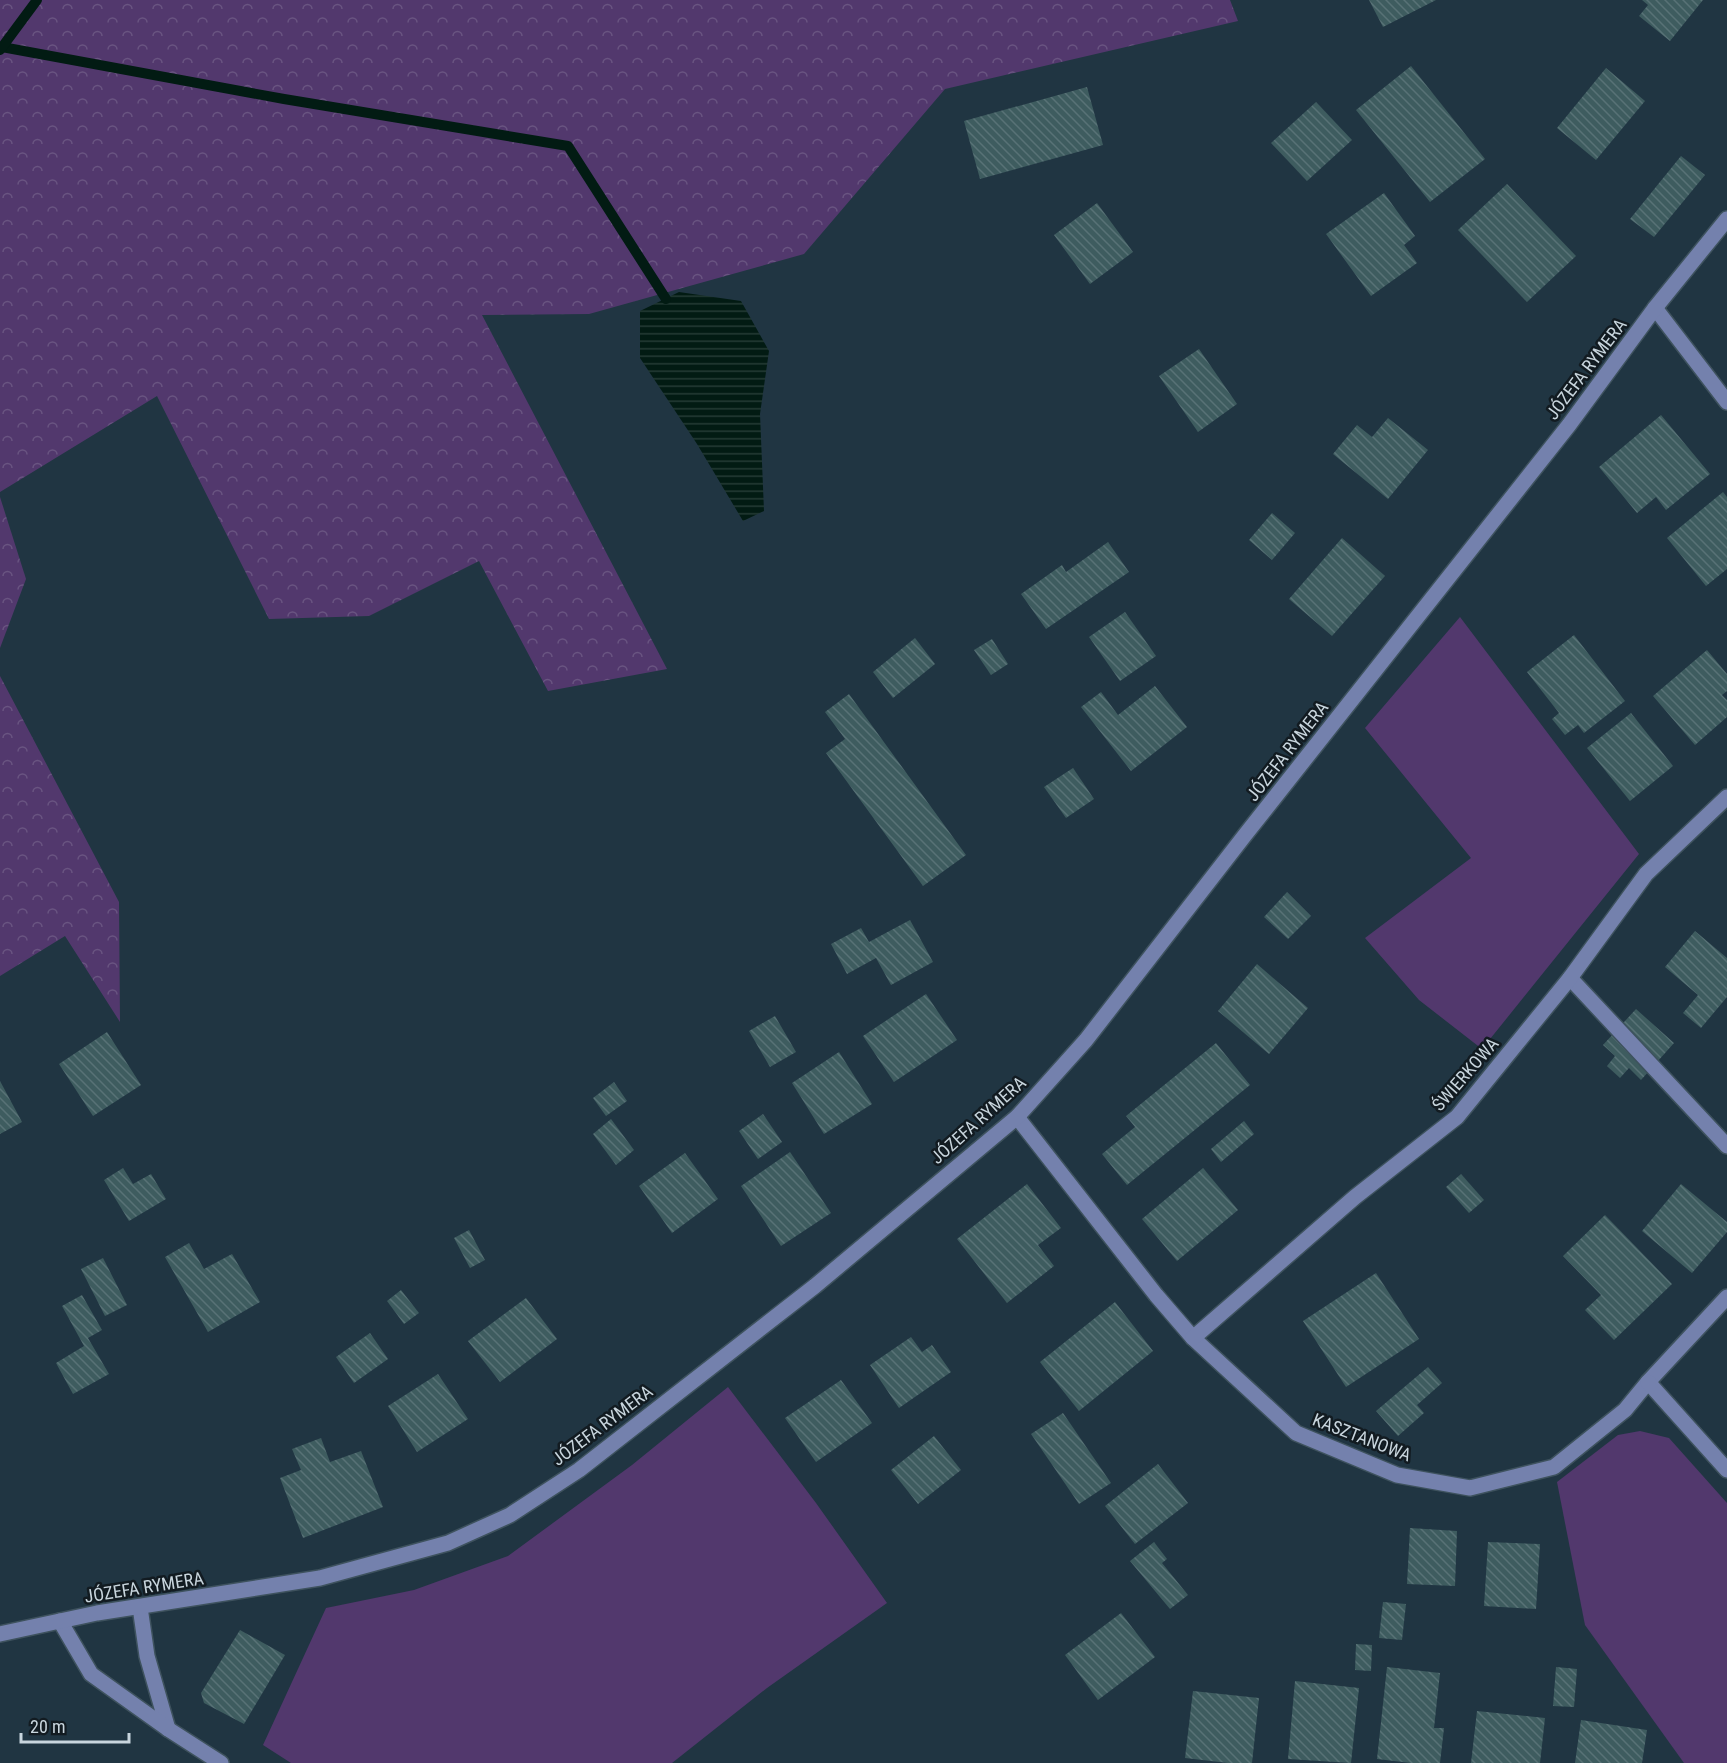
<svg xmlns="http://www.w3.org/2000/svg" width="1727" height="1763" viewBox="0 0 1727 1763" font-family="'Roboto Condensed',sans-serif">
<defs>
<pattern id="forest-crowns" width="20" height="18" patternUnits="userSpaceOnUse" patternTransform="scale(1.5)"><rect width="20" height="18" fill="#52386d"/><path d="M2 6a3 3 0 1 1 6 0M12 15a3 3 0 1 1 6 0" fill="none" stroke="#695481"/></pattern>
<pattern id="water-rules" width="6" height="5" patternUnits="userSpaceOnUse" patternTransform="scale(1.5)"><rect width="6" height="5" fill="#021b13"/><path d="M0 2.5h6" fill="none" stroke="#253b35"/></pattern>
<pattern id="building-back-hatch" width="6" height="6" patternUnits="userSpaceOnUse" patternTransform="scale(1.5)"><rect width="6" height="6" fill="#3e5c5f"/><path d="M-1 5l2 2M0 0l6 6M5-1l2 2" fill="none" stroke="#587276"/></pattern>
</defs>
<rect width="100%" height="100%" fill="#203542"/>
<g fill="#52386d">
<path d="M1460,617L1639,854L1482,1049L1419,1000L1365,938L1471,858L1365,728Z"/>
<path d="M728,1387L816,1503L887,1603L767,1688L672,1763H291L263,1745L326,1608L414,1590L508,1556L632,1465Z"/>
<path d="M1640,1431L1669,1438L1727,1503V1763H1684L1585,1625L1557,1482L1618,1435Z"/>
</g>
<g fill="url(#forest-crowns)">
<path d="M0,0H1230L1238,21L945,89L804,254L589,314L482,315L667,669L548,691L479,561L369,616L269,619L157,396L0,492Z"/>
<path d="M0,497L26,579L0,648Z"/>
<path d="M0,676L119,902L120,1022L65,936L0,976Z"/>
</g>
<path fill="url(#water-rules)" d="M679,292L741,301L769,351L760,414L764,511L743,521L697,444L640,358V311Z"/>
<g fill="none" stroke-linecap="round" stroke-linejoin="round">
<g stroke="#021b13" stroke-width="10">
<path d="M2,47L284,99L568,146L666,299"/>
<path d="M0,50L37,0"/>
</g>
</g>
<g fill="url(#building-back-hatch)">
<path d="M1369,0H1436L1383,27Z"/>
<path d="M1642,0H1703L1670,41L1639,16L1648,5Z"/>
<path d="M1411,66L1485,159L1430,202L1356,110Z"/>
<path d="M1606,68L1645,101L1596,160L1557,128Z"/>
<path d="M1087,87L1103,145L980,179L964,121Z"/>
<path d="M1316,102L1352,140L1307,181L1271,143Z"/>
<path d="M1681,156L1705,175L1654,237L1630,219Z"/>
<path d="M1507,184L1576,256L1527,302L1458,230Z"/>
<path d="M1384,193L1415,236L1404,245L1417,263L1371,296L1326,234Z"/>
<path d="M1097,203L1133,252L1090,284L1054,235Z"/>
<path d="M1199,349L1237,404L1198,432L1159,376Z"/>
<path d="M1661,415L1710,474L1666,510L1656,497L1637,513L1599,467Z"/>
<path d="M1388,418L1428,450L1388,499L1333,454L1357,425L1372,437Z"/>
<path d="M1723,492L1727,497V569L1706,586L1667,538Z"/>
<path d="M1272,513L1295,533L1272,560L1249,540Z"/>
<path d="M1342,538L1385,576L1332,636L1289,599Z"/>
<path d="M1108,542L1129,572L1046,629L1021,594L1062,565L1066,572Z"/>
<path d="M1125,612L1156,656L1120,681L1089,637Z"/>
<path d="M1574,635L1625,701L1584,733L1578,725L1565,735L1552,719L1559,713L1527,672Z"/>
<path d="M915,638L935,664L893,698L873,672Z"/>
<path d="M992,639L1008,664L991,675L974,650Z"/>
<path d="M1707,650L1727,674V691L1722,695L1727,700V717L1695,745L1653,696Z"/>
<path d="M1155,686L1187,727L1131,771L1081,707L1101,692L1118,715Z"/>
<path d="M849,694L966,855L923,886L826,753L845,739L825,712Z"/>
<path d="M1631,713L1673,766L1630,801L1587,748Z"/>
<path d="M1073,768L1094,799L1066,818L1044,787Z"/>
<path d="M1287,892L1311,916L1288,939L1264,917Z"/>
<path d="M910,920L933,962L891,985L876,958L847,974L831,944L861,928L869,942Z"/>
<path d="M1695,931L1727,958V997L1701,1028L1683,1013L1698,995L1665,967Z"/>
<path d="M1257,964L1308,1008L1269,1054L1218,1011Z"/>
<path d="M926,994L957,1040L894,1082L863,1036Z"/>
<path d="M1636,1009L1674,1043L1641,1080L1629,1068L1620,1078L1607,1066L1615,1056L1603,1045Z"/>
<path d="M775,1016L796,1052L770,1067L749,1031Z"/>
<path d="M107,1032L141,1085L93,1116L59,1064Z"/>
<path d="M1216,1043L1250,1085L1127,1185L1102,1154L1135,1127L1126,1116Z"/>
<path d="M839,1052L872,1104L824,1134L792,1083Z"/>
<path d="M0,1081L22,1122L0,1134Z"/>
<path d="M614,1082L627,1101L606,1116L593,1098Z"/>
<path d="M763,1114L782,1142L758,1159L739,1131Z"/>
<path d="M611,1119L634,1150L616,1165L593,1134Z"/>
<path d="M1244,1121L1254,1134L1221,1162L1211,1149Z"/>
<path d="M790,1152L831,1213L781,1246L741,1186Z"/>
<path d="M685,1153L718,1199L672,1233L639,1186Z"/>
<path d="M123,1168L133,1184L151,1174L166,1199L129,1221L104,1180Z"/>
<path d="M1203,1168L1238,1210L1177,1261L1142,1219Z"/>
<path d="M1461,1174L1484,1200L1469,1213L1446,1187Z"/>
<path d="M1027,1184L1061,1228L1038,1245L1054,1266L1007,1303L957,1239Z"/>
<path d="M1681,1184L1727,1222V1232L1692,1273L1642,1231Z"/>
<path d="M1605,1215L1672,1284L1614,1340L1585,1310L1601,1295L1563,1256Z"/>
<path d="M469,1230L485,1260L470,1268L454,1238Z"/>
<path d="M189,1243L204,1269L232,1254L260,1302L208,1332L165,1257Z"/>
<path d="M103,1258L127,1305L105,1316L81,1269Z"/>
<path d="M1376,1273L1419,1339L1346,1387L1303,1321Z"/>
<path d="M401,1290L419,1313L404,1324L387,1301Z"/>
<path d="M82,1295L102,1330L88,1338L109,1374L73,1394L56,1363L84,1346L62,1306Z"/>
<path d="M526,1298L557,1339L500,1382L468,1341Z"/>
<path d="M1115,1302L1153,1351L1079,1411L1040,1362Z"/>
<path d="M370,1333L388,1359L354,1383L336,1357Z"/>
<path d="M911,1337L922,1352L932,1345L951,1372L899,1408L870,1365Z"/>
<path d="M1428,1367L1442,1383L1417,1405L1424,1413L1398,1436L1376,1411Z"/>
<path d="M438,1374L468,1419L417,1452L388,1406Z"/>
<path d="M841,1380L872,1423L816,1462L785,1418Z"/>
<path d="M1063,1413L1111,1483L1079,1504L1031,1434Z"/>
<path d="M934,1436L961,1470L918,1504L891,1470Z"/>
<path d="M321,1438L330,1462L361,1451L383,1507L303,1538L280,1478L301,1470L292,1449Z"/>
<path d="M1158,1464L1188,1503L1135,1544L1105,1506Z"/>
<path d="M1410,1528L1457,1531L1455,1586L1407,1584Z"/>
<path d="M1154,1542L1167,1559L1162,1563L1188,1595L1170,1609L1130,1561Z"/>
<path d="M1488,1542L1540,1544L1536,1609L1484,1606Z"/>
<path d="M1383,1602L1406,1604L1402,1640L1379,1638Z"/>
<path d="M1121,1613L1155,1657L1098,1700L1065,1655Z"/>
<path d="M240,1630L285,1655L244,1724L204,1703L201,1693Z"/>
<path d="M1356,1644L1372,1645L1371,1671L1355,1670Z"/>
<path d="M1387,1667L1440,1673L1434,1728H1444L1440,1763H1411L1377,1759Z"/>
<path d="M1556,1667L1577,1669L1574,1707L1553,1706Z"/>
<path d="M1295,1681L1359,1688L1351,1763L1288,1759Z"/>
<path d="M1193,1691L1259,1698L1252,1763H1228L1185,1758Z"/>
<path d="M1477,1711L1545,1718L1540,1763H1471Z"/>
<path d="M1581,1720L1647,1730L1642,1763H1575Z"/>
</g>
<g fill="none" stroke-linecap="round" stroke-linejoin="round">
<defs>
<g id="minor">
<path d="M1655,308L1727,402"/>
<path d="M1570,978L1727,1146"/>
<path d="M1017,1117L1156,1295L1193,1338L1296,1433L1397,1475L1470,1488L1554,1467L1625,1410L1648,1382L1727,1297"/>
<path d="M1193,1338L1355,1197L1457,1117L1570,978L1646,874L1727,797"/>
<path d="M1648,1382L1727,1470"/>
<path d="M140,1607L147,1656L168,1729"/>
<path d="M60,1621L91,1674L168,1729L221,1763"/>
<path d="M0,1634L97,1613L320,1578L448,1543L510,1515L579,1470L815,1286L1017,1117L1086,1040L1245,835L1569,425L1655,308L1727,219"/>
</g>
</defs>
<use href="#minor" stroke="#3e525e" stroke-width="18"/>
<use href="#minor" stroke="#7481ad" stroke-width="15"/>
</g>
<g text-anchor="middle" dominant-baseline="central" stroke-width="5" stroke-linejoin="round" paint-order="stroke">
<g font-size="18" fill="#c8d5dd" stroke="#121b21">
<text transform="translate(1586 369) rotate(-53)">JÓZEFA RYMERA</text>
<text transform="translate(1287 751) rotate(-52)">JÓZEFA RYMERA</text>
<text transform="translate(1465 1074) rotate(-49)">ŚWIERKOWA</text>
<text transform="translate(978 1120) rotate(-42)">JÓZEFA RYMERA</text>
<text transform="translate(602 1425) rotate(-37)">JÓZEFA RYMERA</text>
<text transform="translate(1362 1437) rotate(21)">KASZTANOWA</text>
<text transform="translate(144 1587) rotate(-9)">JÓZEFA RYMERA</text>
</g>
</g>
<path d="M21 1733v9h108v-9" fill="none" stroke="#c8d5dd" stroke-width="3"/>
<text x="30" y="1733" font-size="18" fill="#c8d5dd" stroke="#121b21" stroke-width="4.5" paint-order="stroke">20 m</text>
</svg>
